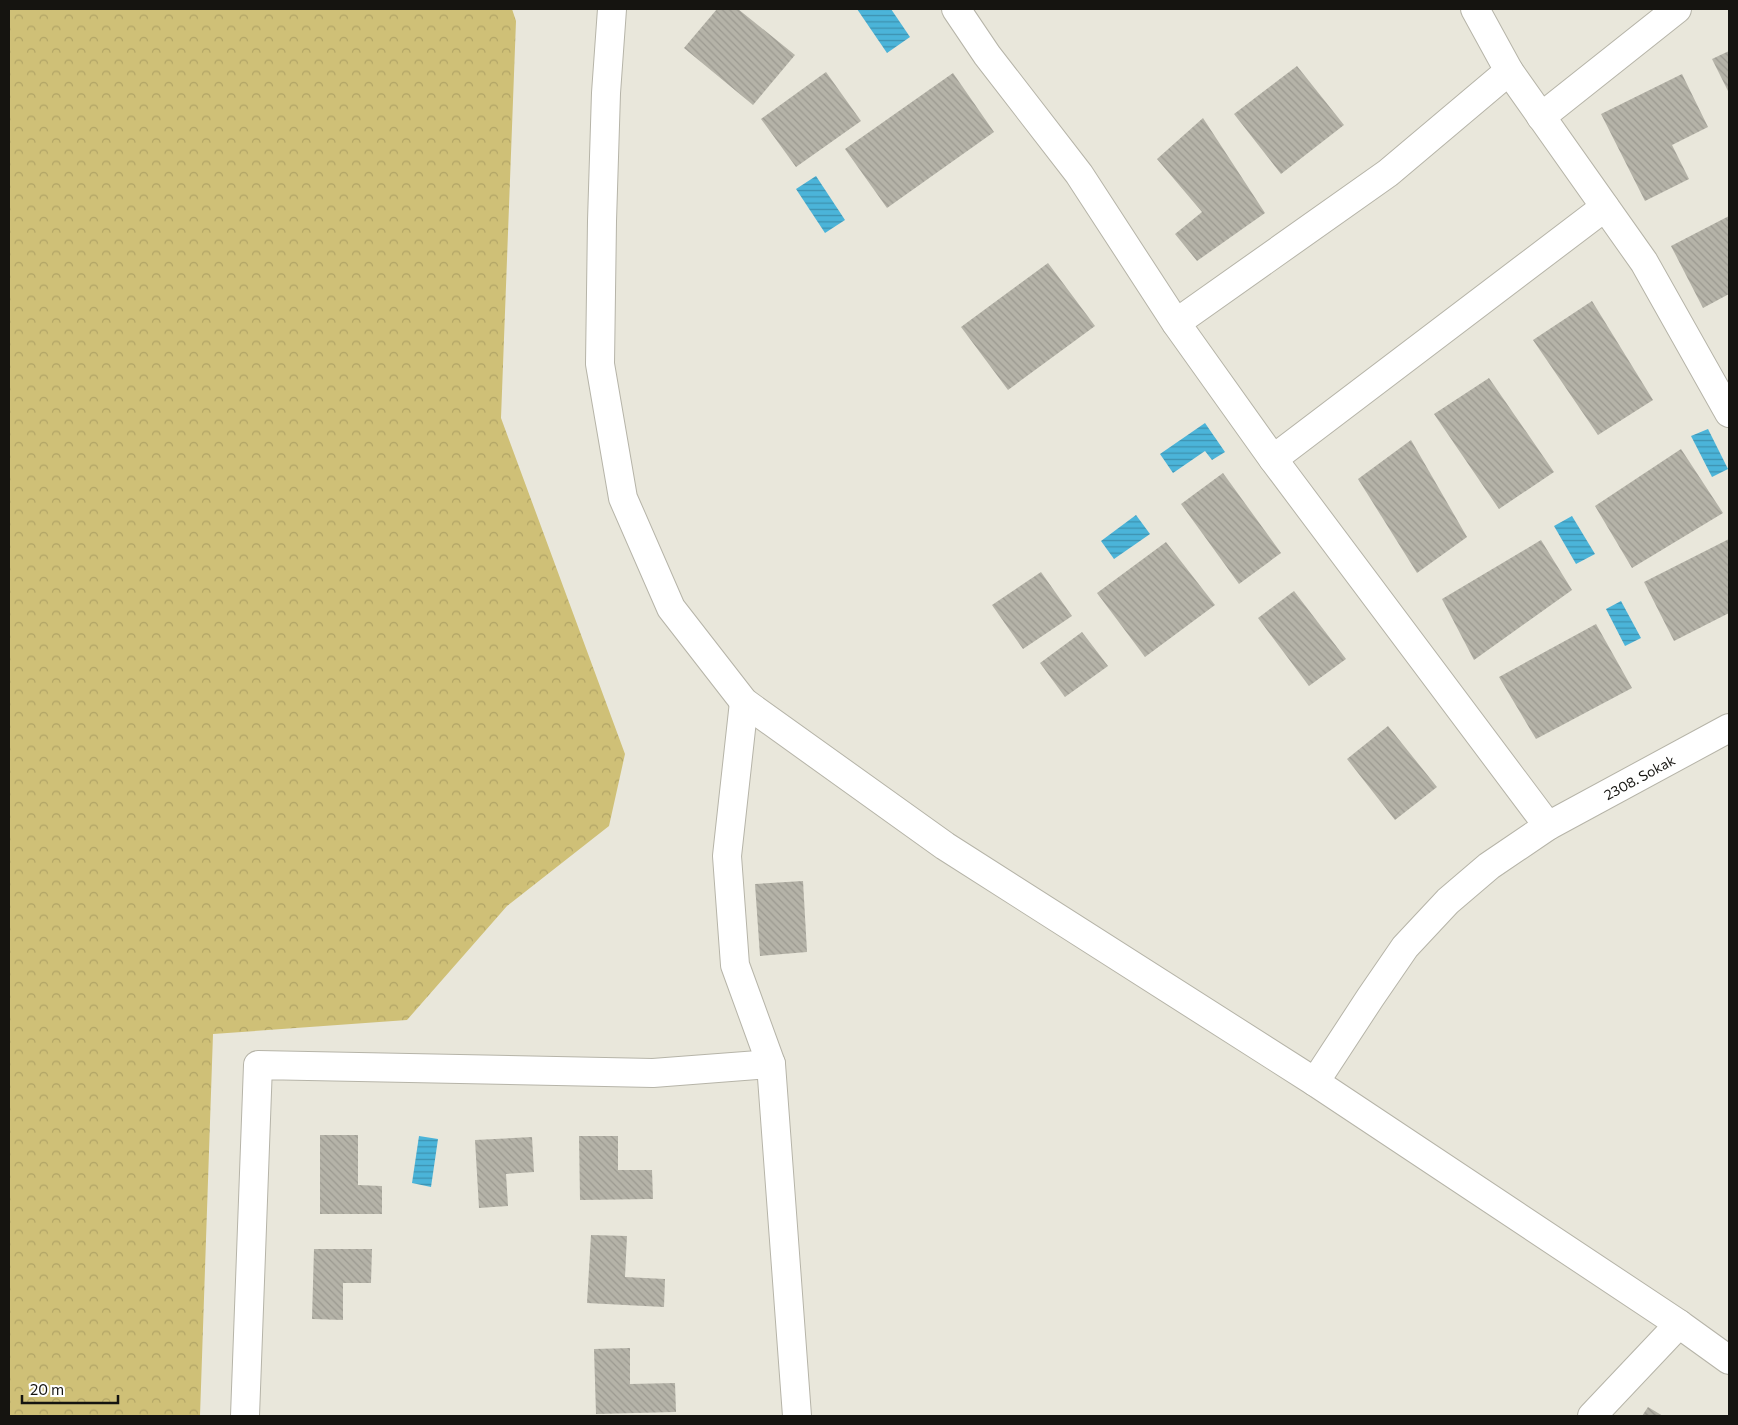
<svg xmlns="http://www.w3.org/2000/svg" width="1738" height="1425" viewBox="0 0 1738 1425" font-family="Commissioner,sans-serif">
<defs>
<pattern id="forest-crowns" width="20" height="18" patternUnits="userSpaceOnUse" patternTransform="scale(1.25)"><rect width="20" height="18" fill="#cfc077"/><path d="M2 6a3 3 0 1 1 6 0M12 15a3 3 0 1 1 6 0" fill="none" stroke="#b1a466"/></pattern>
<pattern id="water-rules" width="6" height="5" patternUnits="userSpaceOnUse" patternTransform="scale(1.25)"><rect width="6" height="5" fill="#4bb4d9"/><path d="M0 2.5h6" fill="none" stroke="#3d91af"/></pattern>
<pattern id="building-back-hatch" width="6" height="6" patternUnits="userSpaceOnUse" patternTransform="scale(1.25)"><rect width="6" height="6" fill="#b5b3a8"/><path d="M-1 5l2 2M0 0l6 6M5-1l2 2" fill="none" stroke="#9b9990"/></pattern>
</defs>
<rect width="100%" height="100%" fill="#e9e7db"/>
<path fill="url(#forest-crowns)" d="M9,9H512L516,21L501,418L625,754L609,826L507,906L407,1020L213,1034L200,1416H9Z"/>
<g fill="url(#water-rules)">
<path d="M857,9H891L910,37L887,53Z"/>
<path d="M816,176L845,220L825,233L796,189Z"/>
<path d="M1205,423L1225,452L1212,460L1205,451L1173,473L1160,454Z"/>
<path d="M1708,429L1728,469L1712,477L1691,436Z"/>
<path d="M1136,515L1150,534L1114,559L1101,541Z"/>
<path d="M1572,516L1595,554L1576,564L1554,526Z"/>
<path d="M1621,601L1641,638L1625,646L1606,609Z"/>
<path d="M419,1136L438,1139L431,1187L412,1183Z"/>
</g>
<g fill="url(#building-back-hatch)">
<path d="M717,9H738L795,55L753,105L684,48Z"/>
<path d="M1729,51V93L1712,59Z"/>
<path d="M1297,66L1344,125L1281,174L1234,114Z"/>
<path d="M826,72L861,121L796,167L761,119Z"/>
<path d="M953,73L994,132L887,208L845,149Z"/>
<path d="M1682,74L1708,127L1672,145L1689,179L1645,201L1601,114Z"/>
<path d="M1203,118L1265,213L1197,261L1175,234L1202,212L1157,159Z"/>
<path d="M1729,216V294L1703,308L1671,246Z"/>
<path d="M1048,263L1095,326L1008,390L961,327Z"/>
<path d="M1592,301L1653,400L1598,435L1533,340Z"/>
<path d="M1489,378L1554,472L1499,509L1434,414Z"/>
<path d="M1411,440L1467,537L1417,573L1358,479Z"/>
<path d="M1681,449L1723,513L1632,568L1595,506Z"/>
<path d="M1223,473L1281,553L1239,584L1181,504Z"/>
<path d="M1729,539V613L1674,641L1644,582Z"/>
<path d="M1541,540L1572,590L1474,660L1442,599Z"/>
<path d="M1166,542L1215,605L1145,657L1097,593Z"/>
<path d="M1041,572L1072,616L1023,649L992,605Z"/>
<path d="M1294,591L1346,659L1309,686L1258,618Z"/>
<path d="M1596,624L1632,688L1536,739L1499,677Z"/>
<path d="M1082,632L1108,666L1065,697L1040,663Z"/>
<path d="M1388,726L1437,787L1395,820L1347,759Z"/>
<path d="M803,881L807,952L760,956L755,884Z"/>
<path d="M320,1135H358V1185L382,1186V1214H320Z"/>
<path d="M579,1136H618V1170H652L653,1199L580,1200Z"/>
<path d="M532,1137L534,1172L506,1174L508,1206L479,1208L475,1140Z"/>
<path d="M591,1235L627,1236L625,1277L665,1279L664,1307L587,1303Z"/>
<path d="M314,1249H372L371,1283H343V1320L312,1319Z"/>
<path d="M630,1348V1384L675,1383L676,1412L596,1414L594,1349Z"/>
<path d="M1648,1407L1663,1416H1642Z"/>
</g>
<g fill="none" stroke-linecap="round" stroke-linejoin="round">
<defs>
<g id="minor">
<path d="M612,9L606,93L602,221L600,364L623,498L671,608L744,702L945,846L1315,1082L1679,1324L1729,1360"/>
<path d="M956,9L987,55L1079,174L1176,323L1273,459L1548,826"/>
<path d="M1475,9L1509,71L1644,262L1729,413"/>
<path d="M1541,117L1677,9"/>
<path d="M1176,323L1388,173L1509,71"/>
<path d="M1273,459L1605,207"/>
<path d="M744,702L727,856L735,965L771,1064L797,1416"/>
<path id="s1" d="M1315,1082L1370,998L1405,947L1448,901L1489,866L1548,826L1729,728"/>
<path d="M245,1416L258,1065L653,1073L771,1064"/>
<path d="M1592,1416L1679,1324"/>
</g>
</defs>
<use href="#minor" stroke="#b6b4a8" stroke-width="30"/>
<use href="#minor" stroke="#fff" stroke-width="28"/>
</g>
<g text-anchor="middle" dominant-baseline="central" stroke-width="5" stroke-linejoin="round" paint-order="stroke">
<g font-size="14" fill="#151410" stroke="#fff">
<text stroke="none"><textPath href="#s1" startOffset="454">2308. Sokak</textPath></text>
</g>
</g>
<rect width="1738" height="1425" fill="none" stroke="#151410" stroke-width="20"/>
<path d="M22 1395v8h96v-8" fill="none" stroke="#151410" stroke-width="2.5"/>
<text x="30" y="1395" font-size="15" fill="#151410" stroke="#ffffff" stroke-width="4" paint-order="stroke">20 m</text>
</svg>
